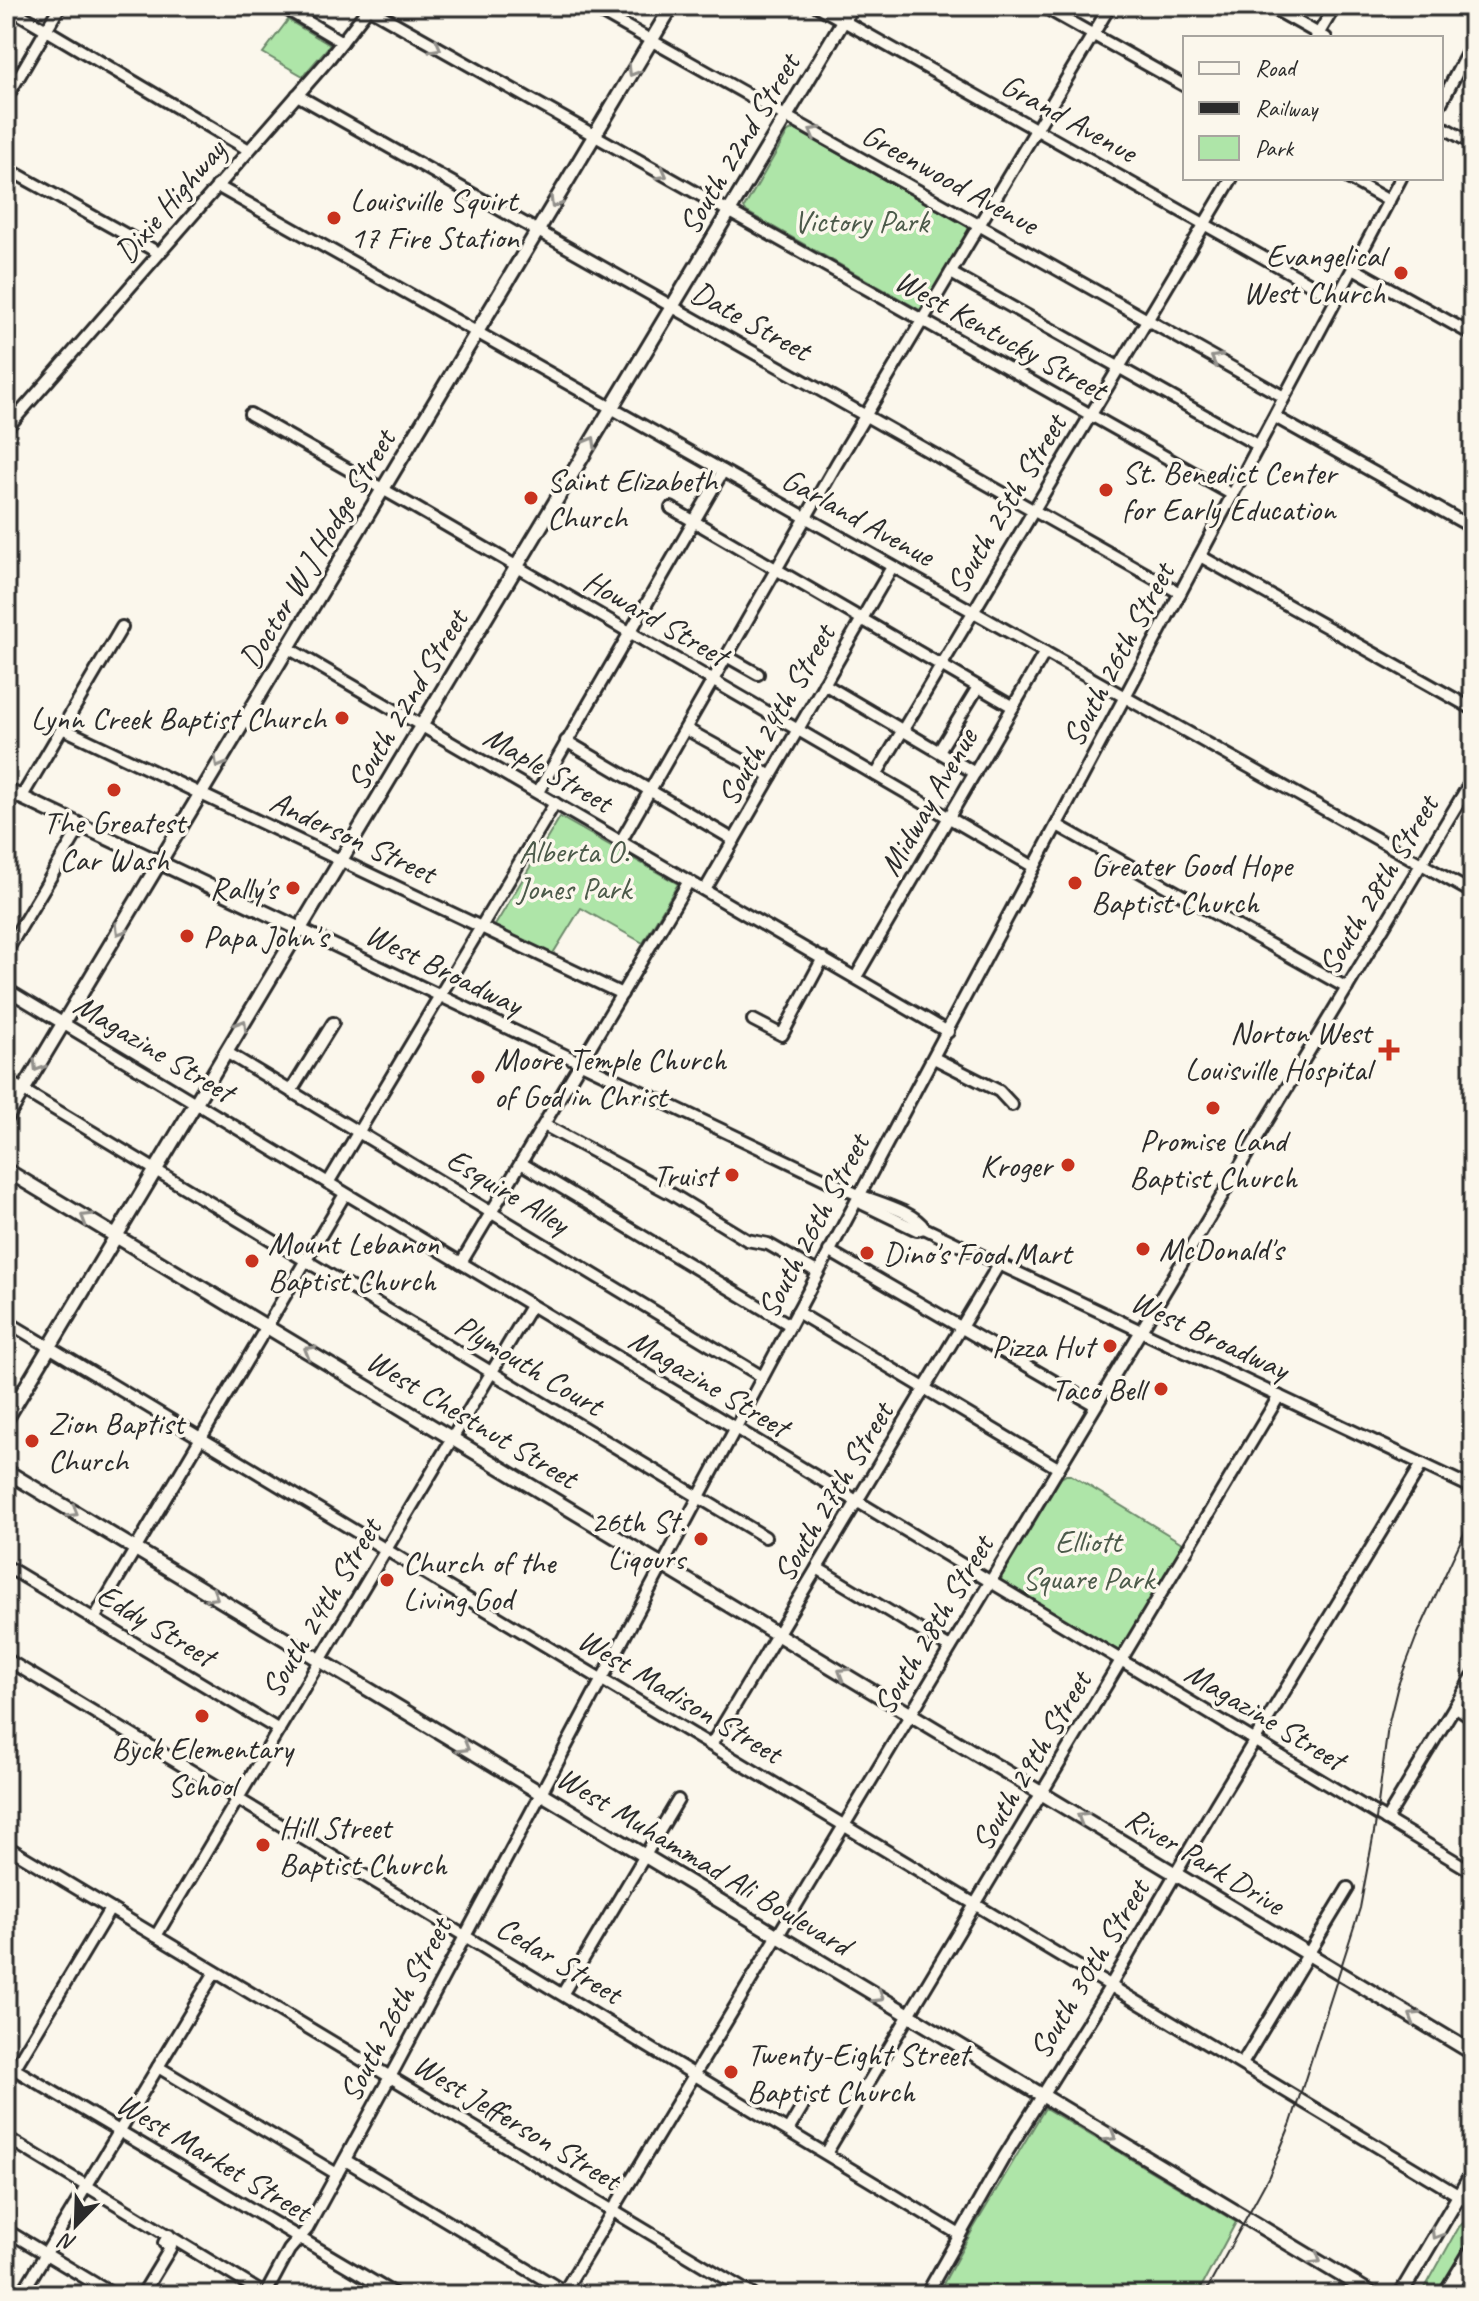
<svg xmlns="http://www.w3.org/2000/svg" width="1479" height="2301" viewBox="0 0 1479 2301" font-family="Caveat,sans-serif">
<rect width="100%" height="100%" fill="#fbf7ec"/>
<filter id="ink" filterUnits="userSpaceOnUse"><feTurbulence type="fractalNoise" baseFrequency=".0125" numOctaves="2"/><feDisplacementMap in="SourceGraphic" scale="16" xChannelSelector="R" yChannelSelector="G"/><feConvolveMatrix kernelMatrix="1 2 1 2 8 2 1 2 1" color-interpolation-filters="sRGB"/></filter>
<g filter="url(#ink)">
<g fill="#aee5a8" stroke="#6c886a" stroke-width="2">
<path d="M288,20L330,45L303,76L263,53Z"/>
<path d="M794,129L968,227L969,231L923,308L920,310L747,212L744,208L788,132Z"/>
<path d="M560,817L678,884L643,943L581,908L552,955L494,927Z"/>
<path d="M1066,1475H1071L1182,1543L1183,1549L1121,1653L1001,1581L1002,1576L1061,1478Z"/>
<path d="M1045,2108L1236,2222L1197,2295H937L973,2229Z"/>
<path d="M1470,2216L1473,2218V2237L1439,2295H1418L1425,2288L1459,2227Z"/>
</g>
<g fill="none" stroke-linecap="round" stroke-linejoin="round">
<defs>
<g id="minor">
<path d="M6,6L249,150"/>
<path d="M281,6L342,42"/>
<path d="M590,6L1284,397"/>
<path d="M817,6L1337,299"/>
<path d="M1042,6L1185,86"/>
<path d="M1269,6L1326,38"/>
<path d="M368,8L1233,495"/>
<path d="M1316,38L1335,6"/>
<path d="M297,95L1180,593"/>
<path d="M6,99L60,6"/>
<path d="M1441,103L1473,42"/>
<path d="M1441,126L1473,144"/>
<path d="M6,168L159,253"/>
<path d="M1348,178L1389,201"/>
<path d="M217,186L1473,893"/>
<path d="M1353,268L1473,335"/>
<path d="M951,273L1259,446"/>
<path d="M250,414L416,508L1034,867"/>
<path d="M1275,417L1473,528"/>
<path d="M6,429L328,60L370,6"/>
<path d="M671,508L1013,707"/>
<path d="M1200,556L1473,709"/>
<path d="M288,648L948,1032"/>
<path d="M728,657L758,674"/>
<path d="M824,684L975,773"/>
<path d="M62,728L622,994"/>
<path d="M686,729L771,776"/>
<path d="M566,741L734,840"/>
<path d="M939,751L978,687"/>
<path d="M876,775L1232,178"/>
<path d="M538,792L723,471"/>
<path d="M21,798L122,627"/>
<path d="M1057,825L1347,988"/>
<path d="M621,841L837,463L1110,6"/>
<path d="M705,890L892,567"/>
<path d="M300,929L852,1192C871,1201 913,1210 924,1228L999,1264L1473,1488"/>
<path d="M6,952L81,826"/>
<path d="M856,977L1045,652"/>
<path d="M6,989L1473,1872"/>
<path d="M753,1020L782,1035L823,958"/>
<path d="M226,1052L761,1376"/>
<path d="M934,1058L999,1091L1012,1105"/>
<path d="M6,1080L765,1537"/>
<path d="M291,1091L333,1023"/>
<path d="M544,1125L670,1193L747,1240L768,1244L817,1272"/>
<path d="M521,1163L790,1325"/>
<path d="M328,1183L555,803"/>
<path d="M858,1195L863,1204L917,1230L924,1228"/>
<path d="M829,1251L1095,1405"/>
<path d="M461,1263L689,881"/>
<path d="M797,1312L1058,1468"/>
<path d="M6,1321L1473,2204"/>
<path d="M6,1566L279,1730"/>
<path d="M817,1568L950,1648"/>
<path d="M94,1619L345,1194"/>
<path d="M6,1659L960,2235"/>
<path d="M1455,1706L1473,1718"/>
<path d="M711,1745L999,1264"/>
<path d="M1386,1820L1473,1676"/>
<path d="M6,1846L753,2295"/>
<path d="M156,1936L531,1306"/>
<path d="M563,1993L678,1800"/>
<path d="M6,2064L396,2295"/>
<path d="M1242,2064L1348,1888"/>
<path d="M158,2067L337,2174"/>
<path d="M14,2069L110,1909"/>
<path d="M789,2129L805,2102"/>
<path d="M6,2137L266,2295"/>
<path d="M827,2152L1279,1396"/>
<path d="M345,2160L570,2295"/>
<path d="M6,2230L114,2295"/>
<path d="M21,2295L215,1972"/>
<path d="M142,2295L171,2247L164,2243L169,2235"/>
<path d="M265,2295L289,2250L307,2229L397,2064L1401,178"/>
<path d="M562,2295L1473,778"/>
<path d="M926,2295L1004,2157L1105,1995L1215,1806L1422,1464"/>
</g>
<g id="major">
<path d="M6,790L300,929"/>
<path d="M6,1119L672,6"/>
<path d="M6,1170L1473,2053"/>
<path d="M6,1420L852,6"/>
<path d="M6,1471L1374,2295"/>
<path d="M1400,2295L1473,2172"/>
</g>
<g id="highway">
<path d="M1446,2295L1473,2250"/>
<path d="M1469,2295L1473,2288"/>
</g>
</defs>
<use href="#minor" stroke="#2b2b2b" stroke-width="16"/>
<use href="#major" stroke="#2b2b2b" stroke-width="18"/>
<use href="#highway" stroke="#2b2b2b" stroke-width="20"/>
<use href="#minor" stroke="#fbf7ec" stroke-width="10"/>
<use href="#major" stroke="#fbf7ec" stroke-width="12"/>
<use href="#highway" stroke="#fbf7ec" stroke-width="14"/>
<path stroke="#2b2b2b" stroke-width="2" d="M1204,2295L1269,2176L1291,2123L1360,1908L1375,1827L1388,1726L1398,1685L1416,1638L1473,1514"/>
</g>
<defs><path id="oneway-chevron" d="M-2-3.5L2.5 0L-2 3.5" fill="none" stroke-width="1.6" stroke-linecap="round" stroke-linejoin="round" transform="scale(2)"/></defs>
<g stroke="#93918c">
<use href="#oneway-chevron" transform="translate(436 47) rotate(29)"/>
<use href="#oneway-chevron" transform="translate(633 71) rotate(121)"/>
<use href="#oneway-chevron" transform="translate(814 132) rotate(-151)"/>
<use href="#oneway-chevron" transform="translate(662 174) rotate(29)"/>
<use href="#oneway-chevron" transform="translate(555 203) rotate(121)"/>
<use href="#oneway-chevron" transform="translate(1216 359) rotate(-151)"/>
<use href="#oneway-chevron" transform="translate(591 442) rotate(-60)"/>
<use href="#oneway-chevron" transform="translate(219 763) rotate(120)"/>
<use href="#oneway-chevron" transform="translate(120 930) rotate(121)"/>
<use href="#oneway-chevron" transform="translate(242 1025) rotate(-59)"/>
<use href="#oneway-chevron" transform="translate(38 1066) rotate(121)"/>
<use href="#oneway-chevron" transform="translate(86 1218) rotate(-149)"/>
<use href="#oneway-chevron" transform="translate(309 1351) rotate(-149)"/>
<use href="#oneway-chevron" transform="translate(73 1512) rotate(31)"/>
<use href="#oneway-chevron" transform="translate(213 1596) rotate(31)"/>
<use href="#oneway-chevron" transform="translate(843 1673) rotate(-149)"/>
<use href="#oneway-chevron" transform="translate(464 1747) rotate(31)"/>
<use href="#oneway-chevron" transform="translate(1082 1817) rotate(-149)"/>
<use href="#oneway-chevron" transform="translate(879 1997) rotate(31)"/>
<use href="#oneway-chevron" transform="translate(1414 2017) rotate(-149)"/>
<use href="#oneway-chevron" transform="translate(1111 2136) rotate(31)"/>
<use href="#oneway-chevron" transform="translate(1436 2234) rotate(121)"/>
<use href="#oneway-chevron" transform="translate(1316 2259) rotate(31)"/>
</g>
</g>
<g fill="#c8321e" stroke="#fbf7ec" stroke-width="3">
<circle cx="334" cy="218" r="8"/>
<circle cx="1401" cy="273" r="8"/>
<circle cx="1106" cy="490" r="8"/>
<circle cx="531" cy="498" r="8"/>
<circle cx="342" cy="718" r="8"/>
<circle cx="114" cy="790" r="8"/>
<circle cx="1075" cy="883" r="8"/>
<circle cx="293" cy="888" r="8"/>
<circle cx="187" cy="936" r="8"/>
<path d="M1385 1038h8v8h8v8h-8v8h-8v-8h-8v-8h8z"/>
<circle cx="478" cy="1077" r="8"/>
<circle cx="1213" cy="1108" r="8"/>
<circle cx="1068" cy="1165" r="8"/>
<circle cx="732" cy="1175" r="8"/>
<circle cx="1143" cy="1249" r="8"/>
<circle cx="867" cy="1253" r="8"/>
<circle cx="252" cy="1261" r="8"/>
<circle cx="1110" cy="1346" r="8"/>
<circle cx="1161" cy="1389" r="8"/>
<circle cx="32" cy="1441" r="8"/>
<circle cx="701" cy="1539" r="8"/>
<circle cx="387" cy="1580" r="8"/>
<circle cx="202" cy="1716" r="8"/>
<circle cx="263" cy="1845" r="8"/>
<circle cx="731" cy="2072" r="8"/>
</g>
<g text-anchor="middle" dominant-baseline="central" stroke-width="7" stroke-linejoin="round" paint-order="stroke">
<g font-size="32" fill="#2b2b2b" stroke="#fbf7ec">
<text transform="translate(1069 118) rotate(29)">Grand Avenue</text>
<text transform="translate(739 144) rotate(-59)">South 22nd Street</text>
<text transform="translate(950 179) rotate(29)">Greenwood Avenue</text>
<text transform="translate(170 201) rotate(-49)">Dixie Highway</text>
<text transform="translate(751 321) rotate(29)">Date Street</text>
<text transform="translate(1001 335) rotate(29)">West Kentucky Street</text>
<text transform="translate(1006 504) rotate(-59)">South 25th Street</text>
<text transform="translate(858 517) rotate(29)">Garland Avenue</text>
<text transform="translate(317 549) rotate(-59)">Doctor W J Hodge Street</text>
<text transform="translate(656 618) rotate(30)">Howard Street</text>
<text transform="translate(1118 655) rotate(-62)">South 26th Street</text>
<text transform="translate(407 700) rotate(-59)">South 22nd Street</text>
<text transform="translate(776 715) rotate(-60)">South 24th Street</text>
<text transform="translate(548 769) rotate(30)">Maple Street</text>
<text transform="translate(928 802) rotate(-60)">Midway Avenue</text>
<text transform="translate(353 837) rotate(25)">Anderson Street</text>
<text transform="translate(1378 885) rotate(-59)">South 28th Street</text>
<text transform="translate(444 969) rotate(26)">West Broadway</text>
<text transform="translate(154 1048) rotate(31)">Magazine Street</text>
<text transform="translate(508 1191) rotate(31)">Esquire Alley</text>
<text transform="translate(813 1226) rotate(-62)">South 26th Street</text>
<text transform="translate(1210 1335) rotate(25)">West Broadway</text>
<text transform="translate(529 1365) rotate(31)">Plymouth Court</text>
<text transform="translate(709 1383) rotate(31)">Magazine Street</text>
<text transform="translate(472 1419) rotate(31)">West Chestnut Street</text>
<text transform="translate(833 1492) rotate(-59)">South 27th Street</text>
<text transform="translate(321 1608) rotate(-59)">South 24th Street</text>
<text transform="translate(156 1625) rotate(31)">Eddy Street</text>
<text transform="translate(933 1625) rotate(-59)">South 28th Street</text>
<text transform="translate(680 1696) rotate(31)">West Madison Street</text>
<text transform="translate(1265 1716) rotate(31)">Magazine Street</text>
<text transform="translate(1031 1761) rotate(-59)">South 29th Street</text>
<text transform="translate(704 1861) rotate(31)">West Muhammad Ali Boulevard</text>
<text transform="translate(1205 1861) rotate(31)">River Park Drive</text>
<text transform="translate(559 1960) rotate(31)">Cedar Street</text>
<text transform="translate(1089 1969) rotate(-59)">South 30th Street</text>
<text transform="translate(395 2010) rotate(-62)">South 26th Street</text>
<text transform="translate(517 2122) rotate(31)">West Jefferson Street</text>
<text transform="translate(214 2157) rotate(31)">West Market Street</text>
</g>
<g font-size="32" fill="#2b2b2b" stroke="#fbf7ec" text-anchor="start">
<text x="350" y="200">Louisville Squirt<tspan x="350" dy="37">17 Fire Station</tspan></text>
<text x="1385" y="255" text-anchor="end">Evangelical<tspan x="1385" dy="37">West Church</tspan></text>
<text x="1122" y="472">St. Benedict Center<tspan x="1122" dy="37">for Early Education</tspan></text>
<text x="547" y="480">Saint Elizabeth<tspan x="547" dy="37">Church</tspan></text>
<text x="326" y="718" text-anchor="end">Lynn Creek Baptist Church</text>
<text x="114" y="822" text-anchor="middle">The Greatest<tspan x="114" dy="37">Car Wash</tspan></text>
<text x="1091" y="865">Greater Good Hope<tspan x="1091" dy="37">Baptist Church</tspan></text>
<text x="277" y="888" text-anchor="end">Rally's</text>
<text x="203" y="936">Papa John's</text>
<text x="1371" y="1032" text-anchor="end">Norton West<tspan x="1371" dy="37">Louisville Hospital</tspan></text>
<text x="494" y="1059">Moore Temple Church<tspan x="494" dy="37">of God in Christ</tspan></text>
<text x="1213" y="1140" text-anchor="middle">Promise Land<tspan x="1213" dy="37">Baptist Church</tspan></text>
<text x="1052" y="1165" text-anchor="end">Kroger</text>
<text x="716" y="1175" text-anchor="end">Truist</text>
<text x="268" y="1243">Mount Lebanon<tspan x="268" dy="37">Baptist Church</tspan></text>
<text x="1159" y="1249">McDonald's</text>
<text x="883" y="1253">Dino's Food Mart</text>
<text x="1094" y="1346" text-anchor="end">Pizza Hut</text>
<text x="1145" y="1389" text-anchor="end">Taco Bell</text>
<text x="48" y="1423">Zion Baptist<tspan x="48" dy="37">Church</tspan></text>
<text x="685" y="1521" text-anchor="end">26th St.<tspan x="685" dy="37">Liqours</tspan></text>
<text x="403" y="1562">Church of the<tspan x="403" dy="37">Living God</tspan></text>
<text x="202" y="1748" text-anchor="middle">Byck Elementary<tspan x="202" dy="37">School</tspan></text>
<text x="279" y="1827">Hill Street<tspan x="279" dy="37">Baptist Church</tspan></text>
<text x="747" y="2054">Twenty-Eight Street<tspan x="747" dy="37">Baptist Church</tspan></text>
</g>
<g font-size="32" fill="#4c5a4a" stroke="#fbf7ec">
<text x="861" y="221">Victory Park</text>
<text x="574" y="851">Alberta O.<tspan x="574" dy="37">Jones Park</tspan></text>
<text x="1088" y="1541">Elliott<tspan x="1088" dy="37">Square Park</tspan></text>
</g>
</g>
<rect width="1479" height="2301" fill="none" stroke="#fbf7ec" stroke-width="32"/>
<rect x="16" y="16" width="1447" height="2269" fill="none" stroke="#2b2b2b" stroke-width="3" filter="url(#ink)"/>
<rect x="1183" y="36" width="260" height="144" fill="#fbf7ec" stroke="#a8a59f" stroke-width="2"/>
<rect x="1199" y="62" width="40" height="12" fill="#fbf7ec" stroke="#a8a59f" stroke-width="2"/>
<text x="1255" y="76" font-size="24" fill="#2b2b2b">Road</text>
<rect x="1199" y="102" width="40" height="12" fill="#2b2b2b" stroke="#a8a59f" stroke-width="2"/>
<text x="1255" y="116" font-size="24" fill="#2b2b2b">Railway</text>
<rect x="1199" y="136" width="40" height="24" fill="#aee5a8" stroke="#a8a59f" stroke-width="2"/>
<text x="1255" y="156" font-size="24" fill="#2b2b2b">Park</text>
<g transform="translate(76 2225) rotate(203)" stroke="#fbf7ec" stroke-width="6" paint-order="stroke">
<path d="M0-6L14 30L0 20L-14 30Z" fill="#2b2b2b"/>
<text y="-12" font-size="22" font-weight="bold" text-anchor="middle" fill="#2b2b2b">N</text>
</g>
</svg>
